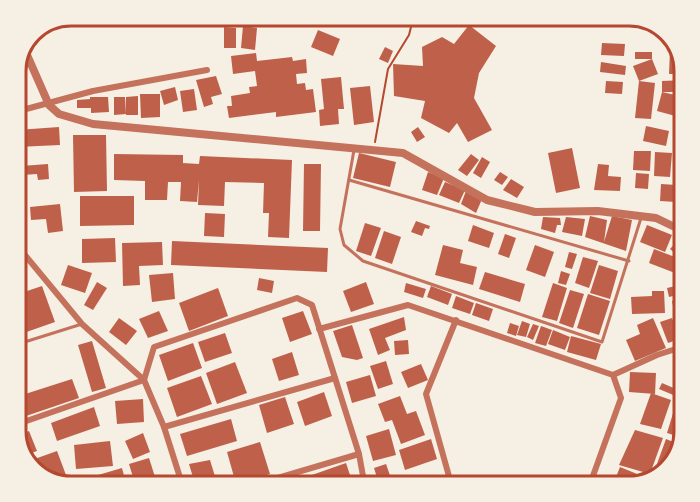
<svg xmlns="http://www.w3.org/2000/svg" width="700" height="502" viewBox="0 0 700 502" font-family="Arial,sans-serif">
<rect width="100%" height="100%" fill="#f6efe4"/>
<g fill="#bf614a">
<path d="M351,15H365L361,26L349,22Z"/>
<path d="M606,15H622L623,25L607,26Z"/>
<path d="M469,25L496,46L479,73L474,98L492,130L468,142L457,123L449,133L421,118L425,101L394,96L393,64L423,66L422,47L442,37L454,44Z"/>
<path d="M243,26L257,28L255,50L241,48Z"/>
<path d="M224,27L236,28V48H224Z"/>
<path d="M318,30L340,39L333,56L311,47Z"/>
<path d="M602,43L625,44L624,56L601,55Z"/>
<path d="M385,47L393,51L388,63L379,59Z"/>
<path d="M670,50H675L685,74H669Z"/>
<rect x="635" y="52" width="17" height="7"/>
<path d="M256,53L257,61L292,57L293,61L306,59L307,73L296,74L297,84L305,83L306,90L313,89L316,112L276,117V112L229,118L227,106H232L231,96L250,93L249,87L257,86L255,71L233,74L231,56Z"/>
<path d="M652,59L658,74L639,81L633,66Z"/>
<path d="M601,62L626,66L625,75L600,72Z"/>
<path d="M216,76L222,94L211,97L213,104L204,107L196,80Z"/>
<path d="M341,77L344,109H338L339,124L320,126L319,110L324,109L321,79Z"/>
<path d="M685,80V92H662V81Z"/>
<path d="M606,81L623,82L622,94L605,93Z"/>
<path d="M639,81L655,83L651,119L635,118Z"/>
<path d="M370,86L374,122L354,125L350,88Z"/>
<path d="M175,87L178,100L164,105L160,91Z"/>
<path d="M194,89L197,110L183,112L180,91Z"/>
<path d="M662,92L684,97L679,117L657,111Z"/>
<path d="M140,94H160V117L141,118Z"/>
<path d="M138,96V115H126V97Z"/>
<path d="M90,97H108L109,112L91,113V108H77V100L90,99Z"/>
<path d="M114,97H125L126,114L114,115Z"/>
<path d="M685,125V143L680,144L675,127Z"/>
<path d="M646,126L669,131L666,146L643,141Z"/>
<path d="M59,127L60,145L17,147V130Z"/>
<path d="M418,127L425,137L417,142L411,132Z"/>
<path d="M73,135H106L107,191L74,192Z"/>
<path d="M572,148L580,188L556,193L548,153Z"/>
<path d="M634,151H651L650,171L633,170Z"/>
<path d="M655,152L672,153L670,177L654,176Z"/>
<path d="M359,153L396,162L390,187L353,178Z"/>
<path d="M114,154L183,155V163L199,164L200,156L292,160L289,238L268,237L269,213H263L264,183L225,182L224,206L198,205L199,180L197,202L180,201L181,182H168L167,200H145V181L114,180Z"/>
<path d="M471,154L479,160L467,176L458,170Z"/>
<path d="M482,157L490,162L481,178L473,173Z"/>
<path d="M48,164L49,179L38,180L37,174L22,175L21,166Z"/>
<path d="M304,164H321L320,231H303Z"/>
<path d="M598,164L609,165L608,176L621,177L620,191L594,190Z"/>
<path d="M428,172L444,178L437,195L422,190Z"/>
<path d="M500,172L508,177L502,185L494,180Z"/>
<path d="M636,173L649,174L648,189L635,188Z"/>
<path d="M511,179L524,187L517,198L503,190Z"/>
<path d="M445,182L465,190L459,203L439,195Z"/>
<path d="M661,184L677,185L676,202L660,201Z"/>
<path d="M466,191L482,199L476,213L461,204Z"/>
<path d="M80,196H134V225L80,226Z"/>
<path d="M60,204L63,231L48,233L46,219L31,220L30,207Z"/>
<path d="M205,213L225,214L224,237L204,236Z"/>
<path d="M590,216L607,220L604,242L612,216L632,220L626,251L585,237Z"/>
<path d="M543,217L560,218L561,225H557L555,233L541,229Z"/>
<path d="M566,217L585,219L582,236L562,232Z"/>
<path d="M416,221L430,226L429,229L425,228L422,236L411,232Z"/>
<path d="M365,223L381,228L371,256L356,251Z"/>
<path d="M473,225L494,233L489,248L468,241Z"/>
<path d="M647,225L672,235L665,252L640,242Z"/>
<path d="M384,231L401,237L392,264L375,258Z"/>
<path d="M505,234L516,238L509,258L498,254Z"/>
<path d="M115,238L116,262L82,263V239Z"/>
<path d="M679,239L685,246L677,255L670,249Z"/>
<path d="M172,241L328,248L327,272L171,265Z"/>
<path d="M162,242L163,265L139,266L140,285L123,286L122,243Z"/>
<path d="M443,245L463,250L460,263L477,267L473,285L435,275Z"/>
<path d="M535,245L554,252L545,277L526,270Z"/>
<path d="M654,249L680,259L675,273L649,263Z"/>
<path d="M569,252L577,254L572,269L565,267Z"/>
<path d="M583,257L598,261L589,288L575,283Z"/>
<path d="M68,265L92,273L85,293L61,285Z"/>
<path d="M599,265L618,271L610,299L590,293Z"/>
<path d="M561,271L570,274L566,285L558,283Z"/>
<path d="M485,272L525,284L520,302L479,289Z"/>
<path d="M173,273L175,299L152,302L149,275Z"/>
<path d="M259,278L274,281L272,293L257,290Z"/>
<path d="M97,282L107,288L93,310L84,305Z"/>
<path d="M366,282L374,304L351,312L343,291Z"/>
<path d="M406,283L426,289L423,298L404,292Z"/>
<path d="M553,283L567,288L557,321L542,317Z"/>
<path d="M684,284L685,293L669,297L667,288Z"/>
<path d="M42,286L55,322L15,336V295Z"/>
<path d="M431,286L452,294L448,305L427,297Z"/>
<path d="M218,288L228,316L189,331L179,303Z"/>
<path d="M570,290L584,294L573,328L559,323Z"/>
<path d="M652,291H664L665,313L632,314L631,297L652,296Z"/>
<path d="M588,294L610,301L599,335L577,328Z"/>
<path d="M456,296L474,303L470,314L452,308Z"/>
<path d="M685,298V314L675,316L672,301Z"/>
<path d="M476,303L493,309L489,321L472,315Z"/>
<path d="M159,311L168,331L148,338L139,319Z"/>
<path d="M303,311L312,334L290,342L282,318Z"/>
<path d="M404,317L406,330L385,338L390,350L378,355L369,329Z"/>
<path d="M119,318L137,331L126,345L109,332Z"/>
<path d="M653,318L666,348L635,361L626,340L640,334L637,325Z"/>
<path d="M672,318L680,339L668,343L660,322Z"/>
<path d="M522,321L530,324L526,337L517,335Z"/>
<path d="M510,323L519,326L516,336L507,333Z"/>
<path d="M533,324L539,326L533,340L527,337Z"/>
<path d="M352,325L363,358L357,360L342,357L333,331Z"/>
<path d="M541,326L552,330L546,346L535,343Z"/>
<path d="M553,330L570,337L565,350L548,344Z"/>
<path d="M225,333L232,353L205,362L198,342Z"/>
<path d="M571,336L601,344L596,360L567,352Z"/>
<path d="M408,340L409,354L395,355L394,341Z"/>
<path d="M92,341L106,388L92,392L78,345Z"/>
<path d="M193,343L202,368L168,381L159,355Z"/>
<path d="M292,352L299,375L279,381L272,359Z"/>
<path d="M386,361L393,384L378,389L370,366Z"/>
<path d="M235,362L247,393L217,404L206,373Z"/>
<path d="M421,364L428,380L408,388L401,372Z"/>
<path d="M630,372L656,373L655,394L629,392Z"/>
<path d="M370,375L376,396L352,403L346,382Z"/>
<path d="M201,376L212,404L177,417L167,388Z"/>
<path d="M72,379L79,398L26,416L19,396Z"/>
<path d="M662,383L685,393L683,438L667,433L678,397L659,389Z"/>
<path d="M324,392L332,416L305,426L297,402Z"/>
<path d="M651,393L671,400L661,429L640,424Z"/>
<path d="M400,396L407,414L416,411L425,435L401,444L392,420L385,422L378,404Z"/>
<path d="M285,397L294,424L267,433L259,405Z"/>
<path d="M143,399L144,422L117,424L115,401Z"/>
<path d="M94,407L100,426L57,441L51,423Z"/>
<path d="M231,419L237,441L187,456L180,434Z"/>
<path d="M389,429L396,455L373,461L366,436Z"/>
<path d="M635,430L663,438L650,474L619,465Z"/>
<path d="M29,431L37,451L26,455L16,436Z"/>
<path d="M143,433L150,452L133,459L125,441Z"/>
<path d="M431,439L437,459L405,470L399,450Z"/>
<path d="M666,439L681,445L674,465L653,475Z"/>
<path d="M110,441L113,466L76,469L74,445Z"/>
<path d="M260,442L270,474L236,484L227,452Z"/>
<path d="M57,451L66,475L51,480L37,476L29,461Z"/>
<path d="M149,458L156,480L136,487L129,464Z"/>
<path d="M210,460L217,483L196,487L189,464Z"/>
<path d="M346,463L354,487H294L292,482Z"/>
<path d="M386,464L394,487H380L374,468Z"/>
<path d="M620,467L647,478L630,487L614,482Z"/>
<path d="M122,468L127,487H101L98,475Z"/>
</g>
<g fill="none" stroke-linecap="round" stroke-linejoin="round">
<path stroke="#b5482f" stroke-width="2" d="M375,142L388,69L409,35L414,15"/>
<g stroke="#c5725c" stroke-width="3">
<path d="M354,150L340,229L344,245L363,261L602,342L641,218"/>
<path d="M349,180L629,261"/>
<path d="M15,345L82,324"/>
</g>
<g stroke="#c5725c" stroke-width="6">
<path d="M15,112L93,91L207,70"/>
<path d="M15,243L82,324L144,380L154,347L297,298L312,305L359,454L365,487"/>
<path d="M319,329L408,305L613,375L621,398L589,487"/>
<path d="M613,375L657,355L685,346"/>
<path d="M15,425L144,380L164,427L183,487"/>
<path d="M164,427L335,378"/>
<path d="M247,487L359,454"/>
<path d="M452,487L426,394L456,320"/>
</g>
<path stroke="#c5725c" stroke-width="8" d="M24,48L49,105L59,114L93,124L403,153L487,200L535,212L598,211L656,218L685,232"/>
</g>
<path d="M0 0H700V502H0ZM71 26H629A45 45 0 0 1 674 71V431A45 45 0 0 1 629 476H71A45 45 0 0 1 26 431V71A45 45 0 0 1 71 26Z" fill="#f6efe4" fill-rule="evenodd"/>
<path fill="none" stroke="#b5482f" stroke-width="3" d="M71 26H629A45 45 0 0 1 674 71V431A45 45 0 0 1 629 476H71A45 45 0 0 1 26 431V71A45 45 0 0 1 71 26Z"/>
</svg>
